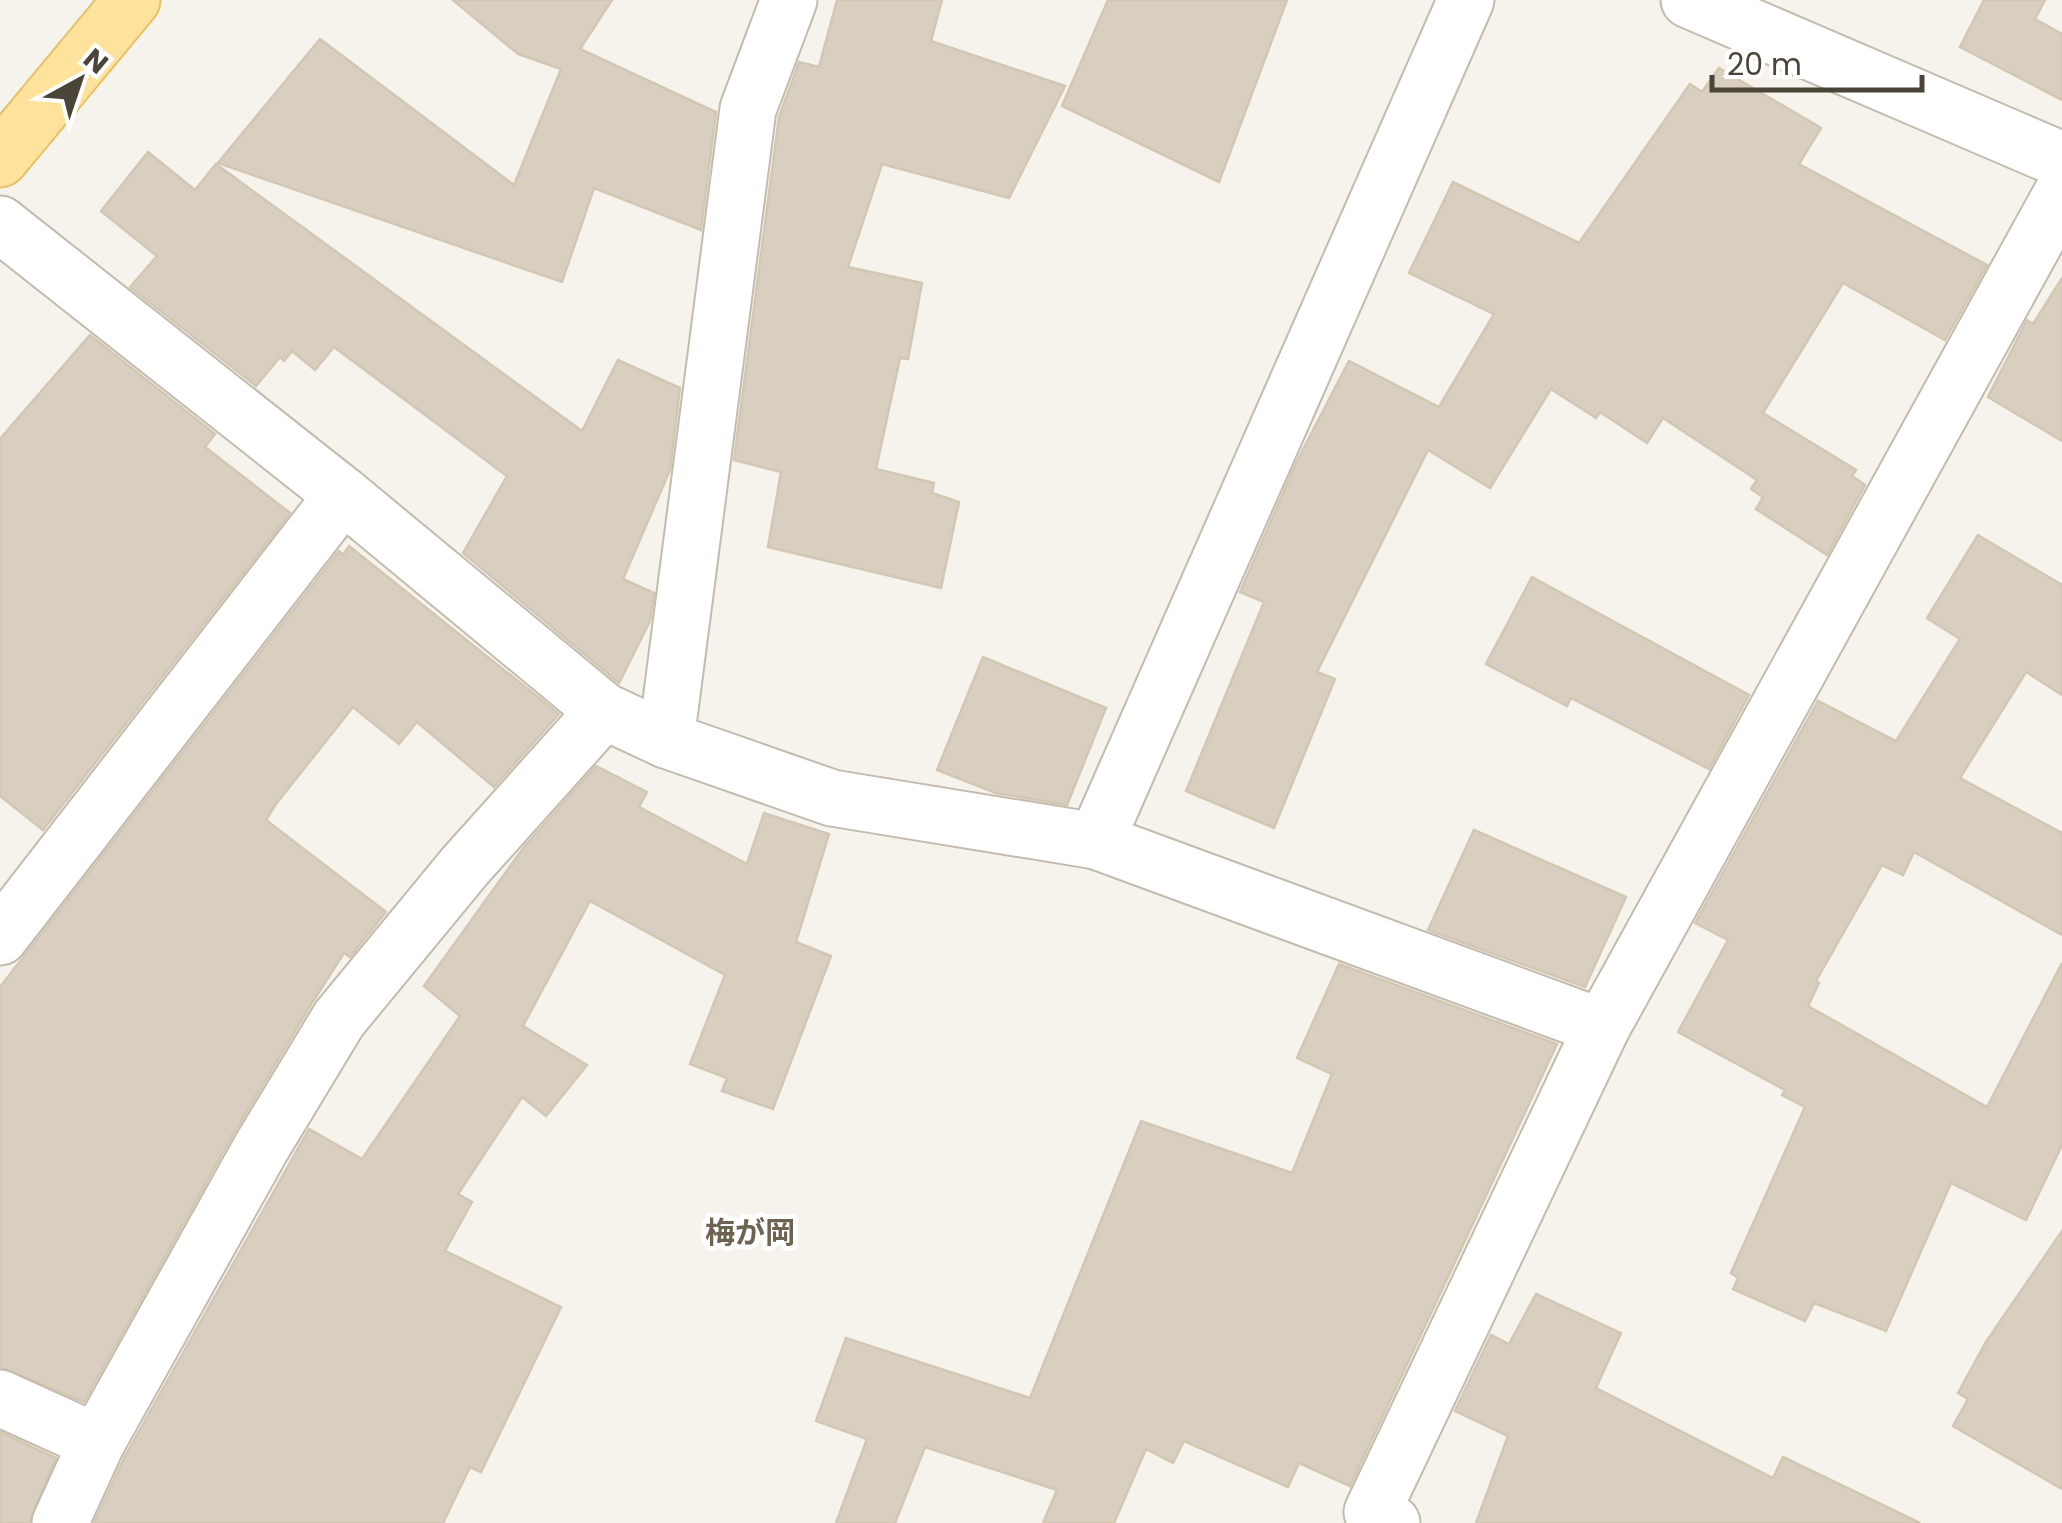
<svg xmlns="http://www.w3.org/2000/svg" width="2062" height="1523" viewBox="0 0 2062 1523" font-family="Poppins,'Noto Sans JP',sans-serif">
<rect width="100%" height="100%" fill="#f6f3ec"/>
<g fill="#d8cfc1" stroke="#d3c7b4" stroke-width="2.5">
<path d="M453,0H612L580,49L716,112L701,230L594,188L562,282L218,163L320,39L514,185L561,69L518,54Z"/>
<path d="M837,0H942L931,41L1065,86L1009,198L882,164L848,267L922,283L908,359L900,358L876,469L934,483L932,493L959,502L941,588L768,547L781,472L734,460L779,117L799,62L819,67Z"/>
<path d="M1108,0H1287L1219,182L1062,106Z"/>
<path d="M1984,0H2045L2035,19L2062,34V100L1960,47Z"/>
<path d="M1719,68L1821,128L1799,164L1987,265L1945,340L1843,283L1763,413L1856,470L1852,476L1865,485L1827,555L1756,509L1763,497L1751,489L1757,480L1663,418L1647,443L1600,412L1596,418L1551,389L1490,488L1428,450L1317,672L1335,679L1274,828L1186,791L1264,602L1240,592L1297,461L1349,361L1439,407L1494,314L1409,273L1453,182L1579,243L1690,84L1702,92Z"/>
<path d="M148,152L195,190L216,164L582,431L618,360L680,388L670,470L623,579L654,593L650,621L619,683L463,553L507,476L334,347L315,370L292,351L284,361L280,357L256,386L130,287L157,256L101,211Z"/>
<path d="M2062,278V441L1988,397L2027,320L2033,324Z"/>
<path d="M90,335L215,434L205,447L290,513L43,830L0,796V439Z"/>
<path d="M1978,535L2062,585V695L2026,672L1960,778L2062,833V935L1914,852L1903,875L1882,865L1816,981L1819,983L1808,1006L1987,1107L2062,963V1145L2026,1220L1951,1183L1886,1331L1814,1303L1805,1321L1733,1289L1738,1278L1731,1273L1805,1107L1782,1095L1785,1090L1678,1032L1728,940L1695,923L1818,701L1896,741L1960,639L1927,618Z"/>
<path d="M349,546L559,714L494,787L417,722L399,744L353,707L276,804L266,820L386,912L350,957L344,953L312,1003L234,1133L84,1402L0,1367V987L339,551L343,555Z"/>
<path d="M1532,577L1749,695L1709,769L1571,698L1567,706L1486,664Z"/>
<path d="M983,657L1106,708L1067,805L996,793L937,770Z"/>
<path d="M596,766L647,792L639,807L747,864L764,813L829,834L796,942L831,956L773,1109L722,1091L727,1078L690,1064L725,975L590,901L523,1026L587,1065L546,1116L522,1097L458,1194L472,1202L445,1251L561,1307L481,1472L470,1467L443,1523H94L125,1456L309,1129L362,1159L460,1016L424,986L524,847Z"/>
<path d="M1474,830L1626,897L1585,987L1428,930Z"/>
<path d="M1339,964L1557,1044L1350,1486L1299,1463L1288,1487L1184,1441L1173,1463L1146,1449L1114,1523H1043L1057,1490L925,1447L895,1523H836L867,1439L816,1421L846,1338L1030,1398L1141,1121L1292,1173L1332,1074L1297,1058Z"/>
<path d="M2062,1231V1489L1953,1426L1968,1399L1958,1393L1986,1342Z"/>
<path d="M1536,1294L1621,1333L1596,1388L1773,1478L1783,1457L1920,1523H1476L1508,1436L1455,1411L1491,1335L1509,1344Z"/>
<path d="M0,1432L56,1458L29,1523H0Z"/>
</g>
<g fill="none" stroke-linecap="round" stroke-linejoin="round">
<defs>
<g id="minor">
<path d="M1689,0L2062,160"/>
<path d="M0,224L343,495L604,711L666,740L832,798L1096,841L1602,1027"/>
<path d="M666,740L748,109L789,0"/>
<path d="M1096,841L1466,0"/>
<path d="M0,937L343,495"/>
<path d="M0,1398L97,1442"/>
<path d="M60,1523L97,1442L261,1148L339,1019L465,866L604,711"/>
<path d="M1392,1523L1372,1512L1602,1027L2062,193"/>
</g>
<path id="major" d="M0,159L132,0"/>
</defs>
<use href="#minor" stroke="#c2bbae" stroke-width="59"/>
<use href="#major" stroke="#e6c16a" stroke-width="59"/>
<use href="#minor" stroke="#fff" stroke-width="55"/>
<use href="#major" stroke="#ffe39c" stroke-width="55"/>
</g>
<g text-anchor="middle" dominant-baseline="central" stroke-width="10" stroke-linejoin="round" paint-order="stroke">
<g font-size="30" font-weight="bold" fill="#6e6250" stroke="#fff">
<text x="750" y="1232">梅が岡</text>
</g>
</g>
<g transform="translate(80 80) rotate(40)" stroke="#ffffff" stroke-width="8" paint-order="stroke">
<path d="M0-8L18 38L0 25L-18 38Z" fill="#4b4439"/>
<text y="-15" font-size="28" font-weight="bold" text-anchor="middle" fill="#4b4439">N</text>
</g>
<path d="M1712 75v15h210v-15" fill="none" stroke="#4b4439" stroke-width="5"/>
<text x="1727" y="75" font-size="30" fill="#4b4439" stroke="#ffffff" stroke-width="8" paint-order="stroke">20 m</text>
</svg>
